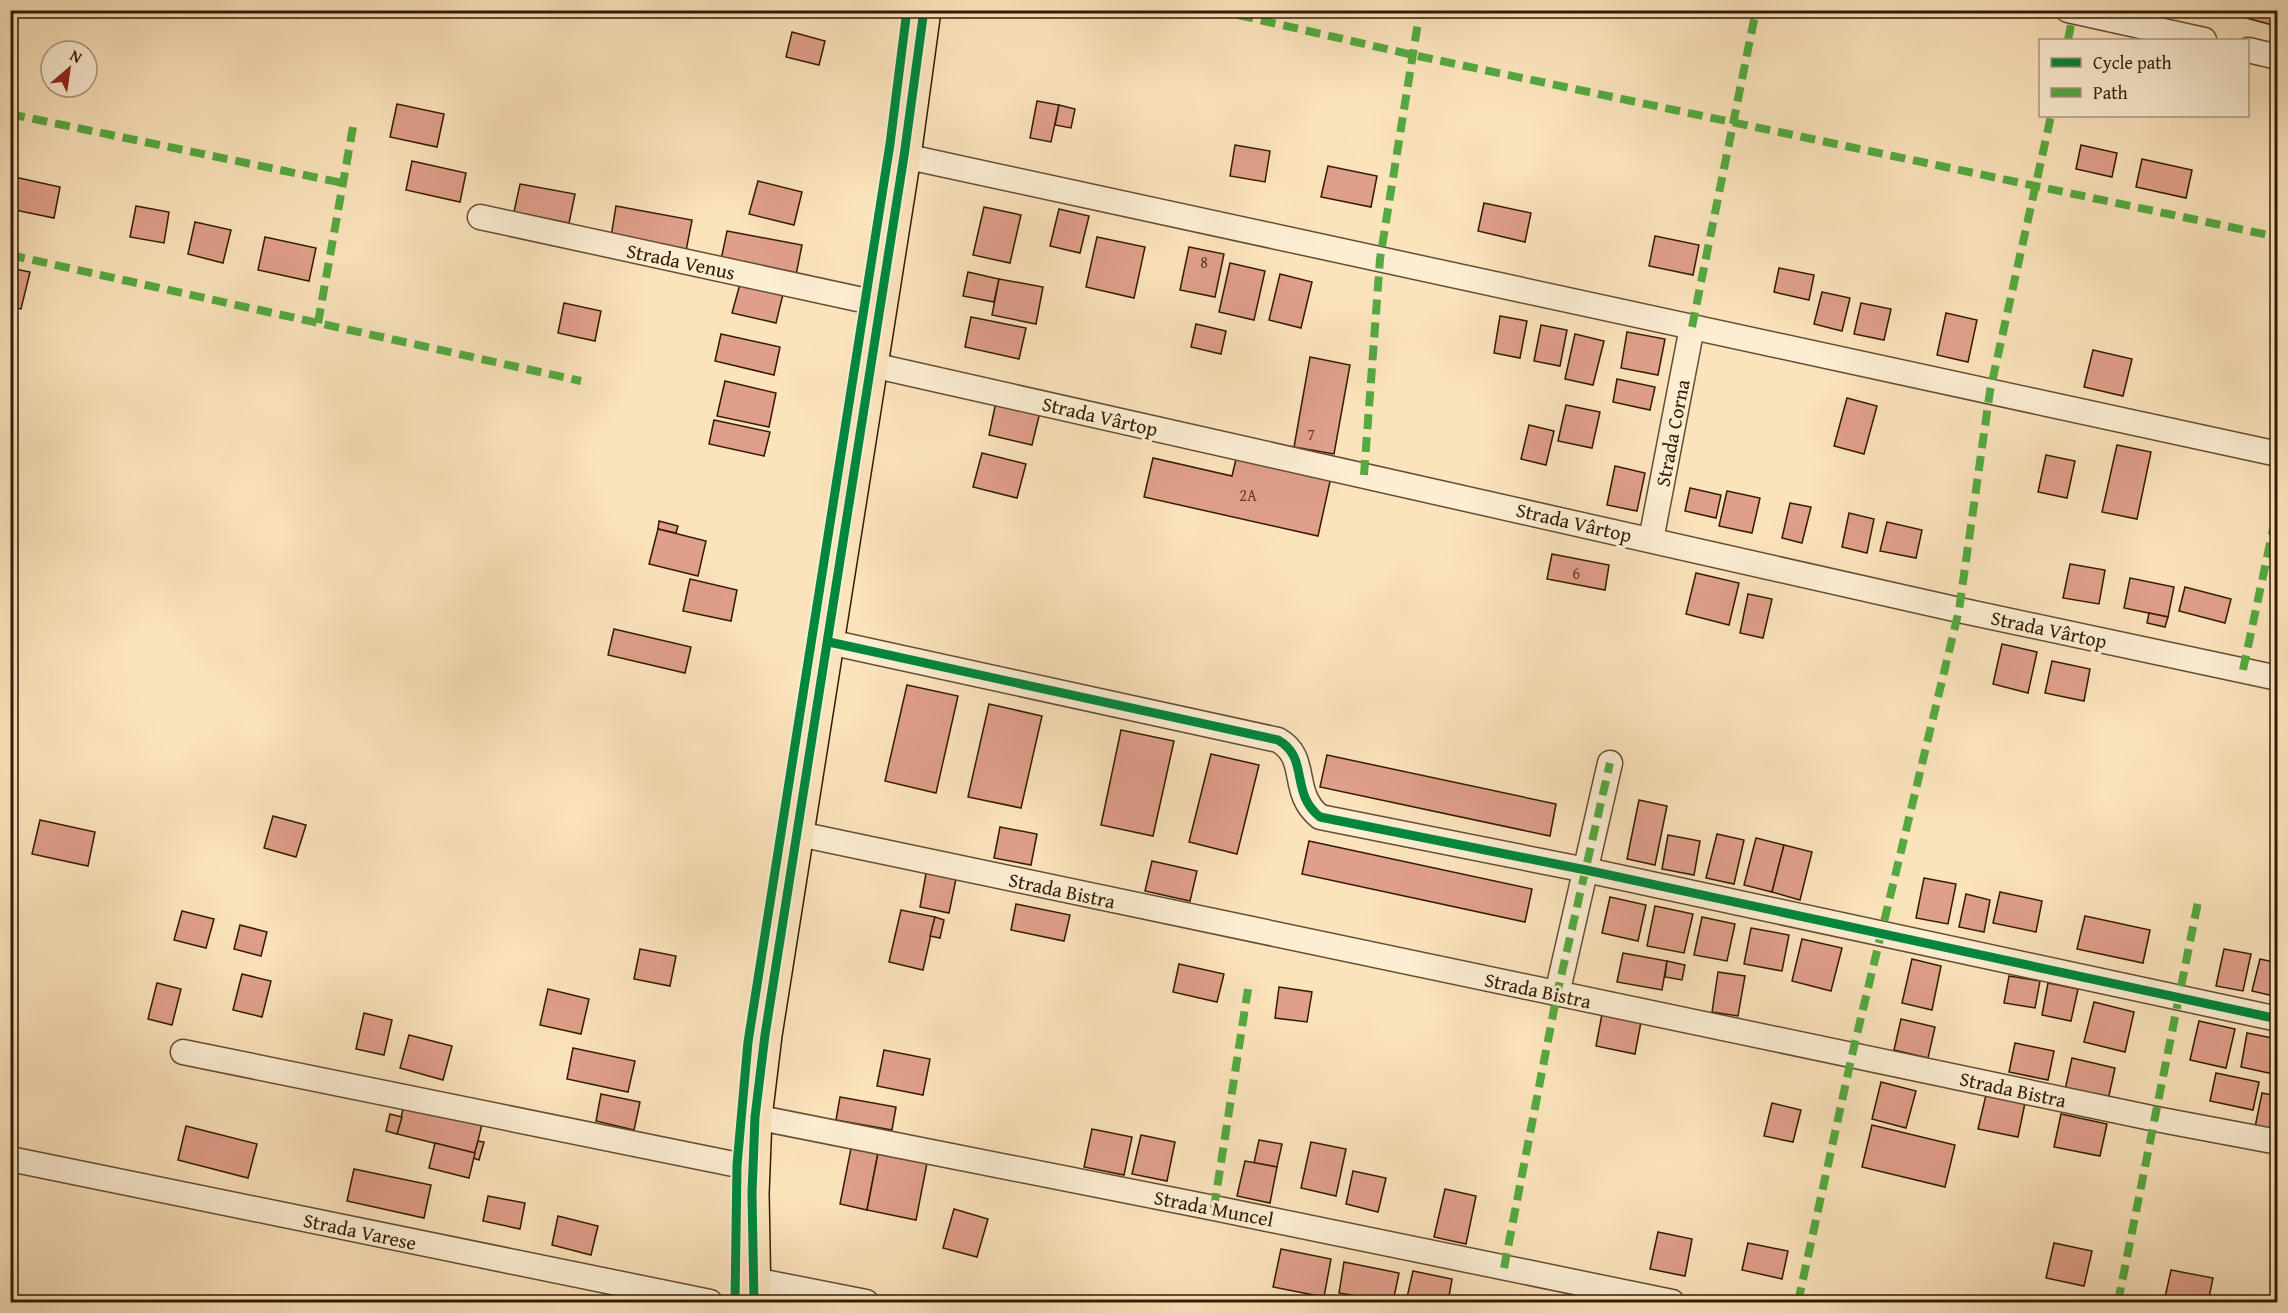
<svg xmlns="http://www.w3.org/2000/svg" width="2288" height="1313" viewBox="0 0 2288 1313" font-family="'Gentium Book Plus',serif">
<rect width="100%" height="100%" fill="#fbe3bc"/>
<filter id="stains"><feTurbulence type="fractalNoise" baseFrequency=".00333" numOctaves="4"/><feColorMatrix values="0 0 0 0 .2 0 0 0 0 .09 0 0 0 0 .02 0 0 0 .5 -.17"/></filter>
<radialGradient id="worn" r=".72"><stop offset=".6" stop-color="#630" stop-opacity="0"/><stop offset="1" stop-color="#630" stop-opacity=".3"/></radialGradient>
<g fill="#e09f8a" stroke="#321b03" stroke-width="1.5">
<path d="M1339,10H1367L1365,17Z"/>
<path d="M2217,10H2278V17L2276,26Z"/>
<path d="M792,32L825,41L819,65L786,57Z"/>
<path d="M1037,101L1059,105L1051,142L1030,138Z"/>
<path d="M397,104L444,114L437,147L390,137Z"/>
<path d="M1059,105L1075,109L1071,128L1055,125Z"/>
<path d="M1235,145L1270,151L1265,182L1230,176Z"/>
<path d="M2081,145L2117,153L2112,177L2076,169Z"/>
<path d="M2142,159L2192,170L2186,198L2136,187Z"/>
<path d="M412,161L466,173L460,202L406,190Z"/>
<path d="M1328,166L1377,176L1371,207L1321,197Z"/>
<path d="M10,176L60,187L54,218L10,209Z"/>
<path d="M758,181L802,192L794,225L749,214Z"/>
<path d="M520,184L575,194L569,223L514,212Z"/>
<path d="M1484,203L1531,213L1525,242L1478,231Z"/>
<path d="M136,206L169,212L164,243L130,237Z"/>
<path d="M616,206L692,220L686,251L611,237Z"/>
<path d="M984,207L1021,215L1010,263L973,255Z"/>
<path d="M1059,209L1089,216L1080,253L1050,246Z"/>
<path d="M195,222L231,230L223,263L188,254Z"/>
<path d="M727,231L802,245L796,275L721,260Z"/>
<path d="M1655,236L1699,245L1693,275L1649,266Z"/>
<path d="M265,237L316,248L309,281L258,270Z"/>
<path d="M1097,237L1145,247L1134,298L1086,287Z"/>
<path d="M1189,247L1224,254L1215,297L1180,290Z"/>
<path d="M1230,263L1265,271L1254,320L1219,312Z"/>
<path d="M10,268L30,272L21,309L10,307Z"/>
<path d="M1779,268L1814,275L1809,300L1774,292Z"/>
<path d="M968,272L999,279L994,302L963,296Z"/>
<path d="M1280,274L1312,282L1301,328L1269,320Z"/>
<path d="M999,279L1043,287L1036,324L992,315Z"/>
<path d="M740,284L783,294L776,323L732,313Z"/>
<path d="M1822,292L1850,298L1842,331L1814,324Z"/>
<path d="M564,303L601,311L595,341L558,333Z"/>
<path d="M1861,303L1891,309L1884,340L1854,334Z"/>
<path d="M1946,313L1977,320L1968,362L1937,355Z"/>
<path d="M1500,316L1527,321L1520,358L1494,353Z"/>
<path d="M971,317L1026,328L1019,359L965,347Z"/>
<path d="M1196,324L1226,331L1221,354L1191,347Z"/>
<path d="M1541,325L1567,330L1560,366L1534,361Z"/>
<path d="M1627,332L1665,339L1658,375L1621,368Z"/>
<path d="M721,334L780,347L774,375L715,361Z"/>
<path d="M1575,334L1604,341L1593,385L1565,379Z"/>
<path d="M2093,350L2132,359L2123,396L2084,387Z"/>
<path d="M1310,357L1350,365L1334,454L1294,447Z"/>
<path d="M1617,379L1655,387L1650,410L1613,402Z"/>
<path d="M725,381L776,393L769,427L717,416Z"/>
<path d="M1847,398L1877,406L1864,454L1834,446Z"/>
<path d="M996,402L1040,412L1032,445L989,435Z"/>
<path d="M1566,405L1600,412L1592,448L1558,441Z"/>
<path d="M714,420L770,432L764,456L709,444Z"/>
<path d="M1529,425L1554,431L1546,465L1521,459Z"/>
<path d="M2117,445L2151,452L2137,519L2102,512Z"/>
<path d="M982,453L1026,464L1017,498L973,487Z"/>
<path d="M1237,455L1331,477L1318,536L1144,497L1153,458L1232,476Z"/>
<path d="M2046,455L2075,461L2067,498L2038,492Z"/>
<path d="M1615,466L1645,473L1637,511L1607,505Z"/>
<path d="M1690,488L1721,495L1716,518L1685,511Z"/>
<path d="M1727,491L1760,498L1752,533L1719,526Z"/>
<path d="M1790,503L1811,507L1802,543L1782,538Z"/>
<path d="M1849,513L1874,519L1867,553L1842,547Z"/>
<path d="M659,521L678,526L676,533L658,529Z"/>
<path d="M1887,522L1922,530L1916,558L1880,551Z"/>
<path d="M658,529L706,541L698,576L649,564Z"/>
<path d="M1552,554L1609,565L1605,590L1547,579Z"/>
<path d="M2070,564L2105,570L2099,604L2063,598Z"/>
<path d="M1696,573L1739,583L1729,625L1686,614Z"/>
<path d="M2130,578L2174,587L2168,617L2124,608Z"/>
<path d="M690,579L737,590L731,621L683,611Z"/>
<path d="M2185,587L2231,599L2225,623L2179,611Z"/>
<path d="M1748,594L1772,599L1763,638L1740,633Z"/>
<path d="M2149,613L2168,617L2165,627L2147,623Z"/>
<path d="M614,629L691,647L685,673L608,655Z"/>
<path d="M2002,644L2037,652L2028,693L1993,684Z"/>
<path d="M2052,661L2090,669L2084,701L2045,693Z"/>
<path d="M907,685L958,696L936,793L885,781Z"/>
<path d="M989,704L1042,716L1021,808L968,797Z"/>
<path d="M1121,730L1174,741L1153,836L1101,825Z"/>
<path d="M1211,754L1259,765L1237,854L1189,842Z"/>
<path d="M1327,755L1556,804L1550,836L1320,787Z"/>
<path d="M1639,800L1667,806L1655,865L1627,859Z"/>
<path d="M273,816L306,825L296,857L264,848Z"/>
<path d="M40,820L95,832L88,866L32,854Z"/>
<path d="M1000,827L1037,834L1031,865L994,858Z"/>
<path d="M1717,834L1744,840L1734,884L1706,878Z"/>
<path d="M1668,835L1700,841L1694,875L1662,869Z"/>
<path d="M1756,838L1784,845L1772,892L1744,885Z"/>
<path d="M1309,841L1532,889L1525,922L1302,874Z"/>
<path d="M1784,845L1812,852L1800,900L1772,892Z"/>
<path d="M1152,861L1197,871L1190,901L1145,891Z"/>
<path d="M927,868L957,874L949,913L920,907Z"/>
<path d="M1924,878L1956,884L1948,924L1916,918Z"/>
<path d="M2000,892L2042,901L2036,932L1993,923Z"/>
<path d="M1966,894L1990,900L1984,932L1959,927Z"/>
<path d="M1610,897L1646,905L1638,941L1602,933Z"/>
<path d="M1016,904L1070,915L1064,941L1011,930Z"/>
<path d="M1655,906L1693,914L1684,953L1647,946Z"/>
<path d="M901,910L935,917L923,970L889,962Z"/>
<path d="M182,911L214,919L206,948L174,940Z"/>
<path d="M2085,916L2150,930L2143,963L2077,949Z"/>
<path d="M935,917L944,920L940,938L930,936Z"/>
<path d="M1702,917L1735,924L1727,961L1694,955Z"/>
<path d="M240,925L267,932L261,956L234,949Z"/>
<path d="M1751,928L1789,935L1782,971L1744,964Z"/>
<path d="M1802,939L1842,948L1831,991L1792,981Z"/>
<path d="M640,949L676,956L670,986L634,979Z"/>
<path d="M2224,949L2251,954L2243,991L2216,986Z"/>
<path d="M1623,953L1667,961L1662,990L1617,982Z"/>
<path d="M1912,959L1941,966L1932,1010L1902,1003Z"/>
<path d="M2260,959L2278,963V997L2252,991Z"/>
<path d="M1667,961L1685,965L1682,980L1665,977Z"/>
<path d="M1179,964L1224,974L1217,1002L1173,992Z"/>
<path d="M1718,972L1745,976L1738,1016L1712,1012Z"/>
<path d="M242,974L271,981L262,1017L233,1010Z"/>
<path d="M2009,976L2040,981L2035,1008L2004,1003Z"/>
<path d="M157,983L181,989L172,1025L148,1019Z"/>
<path d="M2048,983L2078,989L2071,1021L2042,1015Z"/>
<path d="M1279,987L1312,992L1307,1022L1275,1018Z"/>
<path d="M548,989L589,999L581,1034L540,1025Z"/>
<path d="M2094,1002L2134,1012L2125,1052L2084,1042Z"/>
<path d="M364,1013L392,1020L384,1055L356,1049Z"/>
<path d="M1602,1014L1641,1022L1635,1054L1596,1046Z"/>
<path d="M1901,1019L1935,1027L1928,1058L1894,1050Z"/>
<path d="M2199,1021L2235,1029L2226,1068L2190,1060Z"/>
<path d="M2247,1033L2278,1039V1075L2241,1067Z"/>
<path d="M409,1035L452,1046L443,1080L400,1068Z"/>
<path d="M2015,1043L2054,1051L2048,1080L2009,1072Z"/>
<path d="M573,1048L635,1061L628,1092L567,1079Z"/>
<path d="M884,1050L930,1059L923,1095L877,1086Z"/>
<path d="M2072,1058L2115,1068L2108,1100L2065,1090Z"/>
<path d="M2216,1073L2259,1082L2253,1110L2210,1101Z"/>
<path d="M1881,1082L1916,1091L1906,1128L1872,1119Z"/>
<path d="M2262,1093L2278,1096V1131L2255,1127Z"/>
<path d="M601,1094L640,1102L634,1130L596,1121Z"/>
<path d="M1986,1095L2025,1103L2018,1137L1978,1129Z"/>
<path d="M840,1097L896,1107L892,1130L836,1120Z"/>
<path d="M405,1101L483,1120L475,1153L397,1134Z"/>
<path d="M1772,1103L1801,1110L1793,1142L1764,1136Z"/>
<path d="M390,1114L402,1117L397,1134L386,1131Z"/>
<path d="M2061,1114L2107,1124L2100,1156L2054,1147Z"/>
<path d="M1872,1125L1955,1145L1945,1187L1862,1167Z"/>
<path d="M186,1126L257,1144L248,1178L178,1160Z"/>
<path d="M1092,1129L1132,1137L1124,1175L1084,1167Z"/>
<path d="M1141,1135L1175,1142L1167,1181L1132,1174Z"/>
<path d="M1259,1140L1282,1144L1277,1167L1254,1163Z"/>
<path d="M478,1141L484,1142L479,1160L473,1158Z"/>
<path d="M1311,1142L1346,1149L1336,1196L1301,1188Z"/>
<path d="M435,1143L475,1153L469,1178L429,1168Z"/>
<path d="M852,1143L879,1148L867,1210L840,1204Z"/>
<path d="M879,1148L928,1158L916,1220L867,1210Z"/>
<path d="M1245,1161L1277,1167L1270,1203L1237,1196Z"/>
<path d="M354,1169L431,1185L424,1218L347,1201Z"/>
<path d="M1353,1171L1386,1178L1378,1212L1346,1204Z"/>
<path d="M1445,1189L1476,1196L1466,1244L1434,1237Z"/>
<path d="M488,1196L525,1203L520,1229L483,1221Z"/>
<path d="M954,1209L988,1219L977,1257L943,1248Z"/>
<path d="M558,1216L598,1226L591,1255L552,1245Z"/>
<path d="M1658,1232L1692,1239L1685,1276L1650,1269Z"/>
<path d="M1748,1243L1788,1251L1782,1279L1742,1270Z"/>
<path d="M2054,1243L2092,1251L2084,1286L2046,1278Z"/>
<path d="M1281,1249L1331,1259L1324,1297L1273,1287Z"/>
<path d="M1344,1262L1399,1273L1393,1302L1339,1293Z"/>
<path d="M2171,1270L2213,1278L2208,1302H2164Z"/>
<path d="M1413,1271L1452,1279L1448,1302H1406Z"/>
<path d="M1354,1296L1386,1302H1353Z"/>
</g>
<g fill="none" stroke-linecap="round" stroke-linejoin="round">
<defs>
<g id="minor">
<path d="M2068,10L2204,40"/>
<path d="M2248,50L2278,57"/>
<path d="M904,156L2278,454"/>
<path d="M480,217L881,304"/>
<path d="M872,365L1959,610L2278,678"/>
<path d="M1651,540L1692,327"/>
<path d="M829,642L1278,740C1310,758 1289,792 1320,817L1586,870L2278,1019"/>
<path d="M799,834L2156,1119L2278,1142"/>
<path d="M1557,994L1610,763"/>
<path d="M183,1052L753,1168"/>
<path d="M755,1117L1214,1208L1672,1302"/>
<path d="M10,1159L710,1302"/>
<path d="M754,1280L866,1302"/>
</g>
<path id="primary" d="M754,1302L752,1193L755,1117L765,1035L904,156L924,10"/>
</defs>
<use href="#minor" stroke="#644d31" stroke-width="27"/>
<use href="#primary" stroke="#321b03" stroke-width="36"/>
<use href="#minor" stroke="#fcedd3" stroke-width="24"/>
<use href="#primary" stroke="#fbe3bc" stroke-width="33"/>
<g stroke="#54a940" stroke-width="8" stroke-dasharray="15 8" stroke-linecap="butt">
<path d="M1216,10L1413,55L2278,237"/>
<path d="M2068,40L2074,10"/>
<path d="M10,114L343,183"/>
<path d="M10,255L581,381"/>
<path d="M318,323L353,127"/>
<path d="M1692,327L1756,10"/>
<path d="M1364,475L1380,259L1420,10"/>
<path d="M2243,670L2278,506"/>
<path d="M1214,1208L1248,989"/>
<path d="M1504,1268L1557,994L1610,763"/>
<path d="M1798,1302L1852,1055L1959,610L1990,391L2051,116"/>
<path d="M2118,1302L2199,897"/>
</g>
<defs>
<g id="cycleway">
<path d="M829,642L1278,740C1310,758 1289,792 1320,817L1586,870L2278,1019"/>
<path d="M735,1302L737,1165L748,1042L890,144L907,10"/>
<path d="M754,1302L752,1193L755,1117L765,1035L904,156L924,10"/>
</g>
</defs>
<use href="#cycleway" stroke="#fcedd3" stroke-width="13"/>
<use href="#cycleway" stroke="#00873e" stroke-width="9"/>
</g>
<g text-anchor="middle" dominant-baseline="central" stroke-width="6" stroke-linejoin="round" paint-order="stroke">
<g font-size="16" fill="#5e3c25">
<text x="1204" y="262">8</text>
<text x="1311" y="434">7</text>
<text x="1248" y="495">2A</text>
<text x="1576" y="573">6</text>
</g>
<g font-size="20" fill="#321b03" stroke="#fcedd3">
<text transform="translate(681 261) rotate(12)">Strada Venus</text>
<text transform="translate(1100 416) rotate(13)">Strada Vârtop</text>
<text transform="translate(1672 433) rotate(-79)">Strada Corna</text>
<text transform="translate(1574 522) rotate(13)">Strada Vârtop</text>
<text transform="translate(2049 629) rotate(12)">Strada Vârtop</text>
<text transform="translate(1062 890) rotate(12)">Strada Bistra</text>
<text transform="translate(1538 990) rotate(12)">Strada Bistra</text>
<text transform="translate(2013 1089) rotate(12)">Strada Bistra</text>
<text transform="translate(1214 1208) rotate(11)">Strada Muncel</text>
<text transform="translate(360 1231) rotate(12)">Strada Varese</text>
</g>
</g>
<rect width="2288" height="1313" fill="none" stroke="#fbe3bc" stroke-width="36"/>
<rect x="12" y="12" width="2264" height="1289" fill="none" stroke="#321b03" stroke-width="3"/>
<rect x="18" y="18" width="2252" height="1277" fill="none" stroke="#321b03" stroke-width="1.5"/>
<rect x="2039" y="39" width="210" height="78" fill="#fcedd3" stroke="#ab9980" stroke-width="1.5"/>
<rect x="2051" y="58" width="30" height="9" fill="#00873e" stroke="#ab9980" stroke-width="1.5"/>
<text x="2093" y="69" font-size="18" fill="#321b03">Cycle path</text>
<rect x="2051" y="88" width="30" height="9" fill="#54a940" stroke="#ab9980" stroke-width="1.5"/>
<text x="2093" y="99" font-size="18" fill="#321b03">Path</text>
<g transform="translate(69 69) rotate(29)"><circle r="28" fill="#fcedd3" stroke="#ab9980" stroke-width="1.5"/>
<path d="M0-4.5L10 22L0 15L-10 22Z" fill="#8f2418"/>
<text y="-9" font-size="16" font-weight="bold" text-anchor="middle" fill="#321b03">N</text>
</g>
<rect width="100%" height="100%" filter="url(#stains)"/>
<rect width="100%" height="100%" fill="url(#worn)"/>
</svg>
